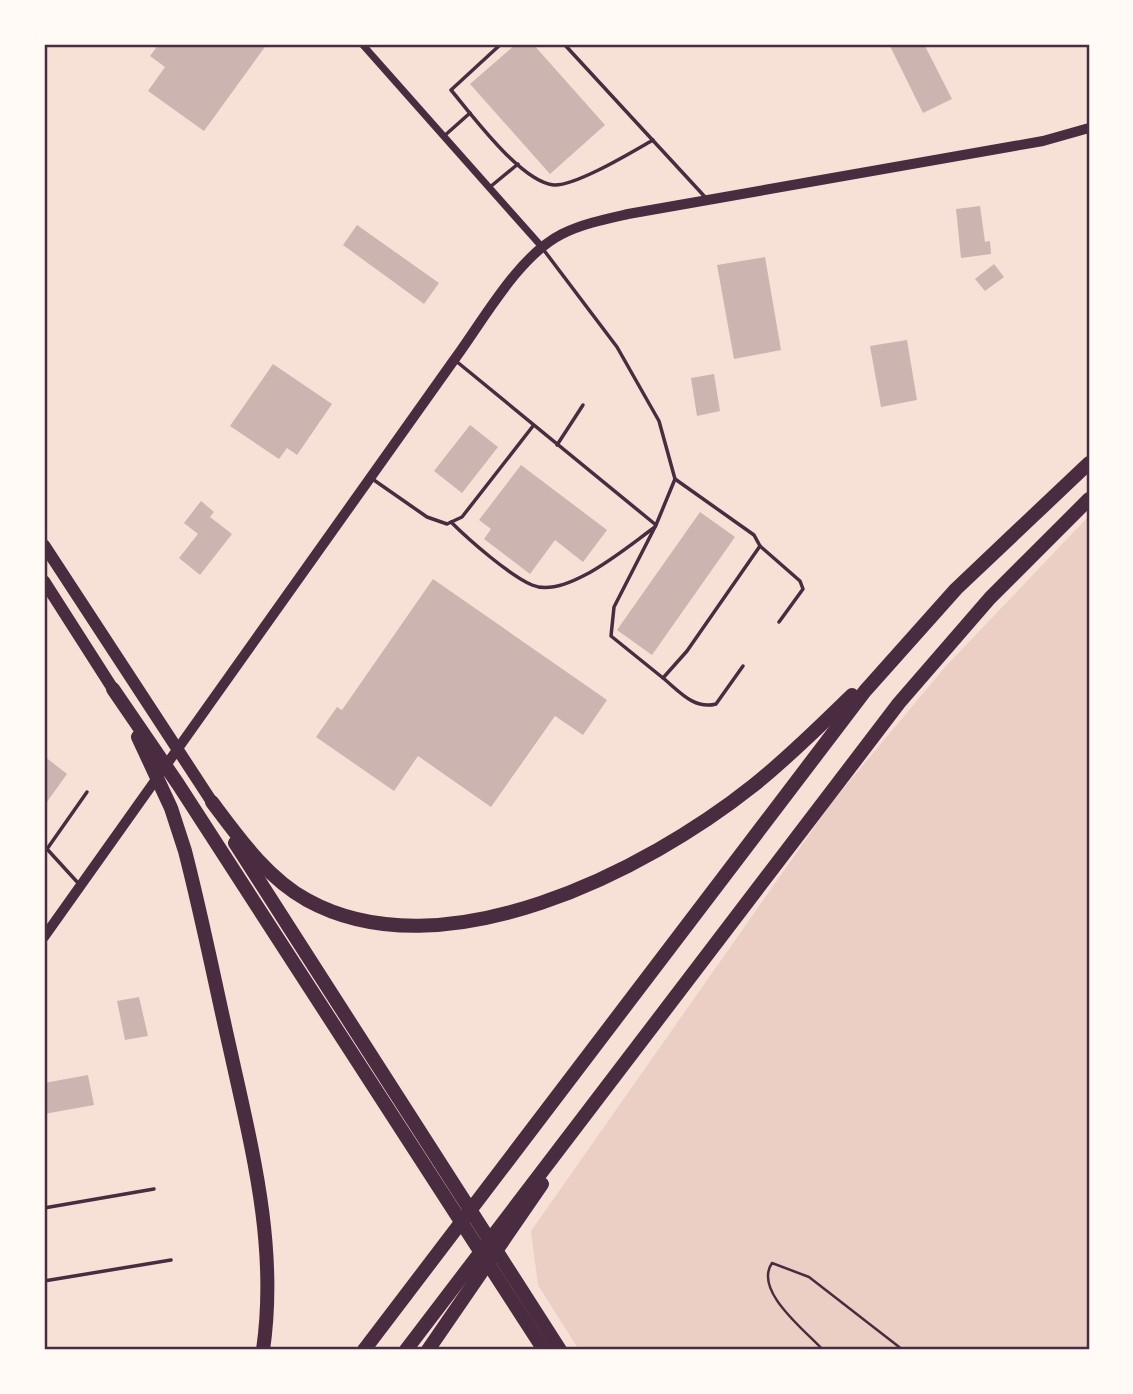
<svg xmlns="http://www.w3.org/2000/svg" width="1133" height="1394" viewBox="0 0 1133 1394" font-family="Lora,serif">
<rect width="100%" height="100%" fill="#f7e1d7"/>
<path fill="#ebcfc5" d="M1089,516V1350H579L538,1285L531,1231L832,802L946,666Z"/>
<g fill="#ccb4b1">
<path d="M159,44H267L204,131L148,91L165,67L150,56Z"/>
<path d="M516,44H533L605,125L550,174L470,84Z"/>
<path d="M889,44H924L952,99L923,113Z"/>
<path d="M980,206L985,242L990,241L991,254L961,258L956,209Z"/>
<path d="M357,225L439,283L424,304L343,245Z"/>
<path d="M765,257L781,350L734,359L717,265Z"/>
<path d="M994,264L1004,277L985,291L975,279Z"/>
<path d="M907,340L917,400L881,407L870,346Z"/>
<path d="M273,364L332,404L297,455L287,448L279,459L230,426Z"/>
<path d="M714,374L720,411L697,416L691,378Z"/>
<path d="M470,425L498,447L462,493L434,471Z"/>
<path d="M521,465L607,530L583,562L555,540L530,574L484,539L491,529L479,520Z"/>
<path d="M201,501L214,512L210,517L232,534L200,575L179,558L198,534L184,523Z"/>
<path d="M700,512L735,537L652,655L617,630Z"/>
<path d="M433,579L607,700L583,735L555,716L491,807L418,756L394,791L316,737L337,707L342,710Z"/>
<path d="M44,756L67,774L44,806Z"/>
<path d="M139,997L148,1036L125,1040L117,1001Z"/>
<path d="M88,1075L94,1105L44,1114V1083Z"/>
</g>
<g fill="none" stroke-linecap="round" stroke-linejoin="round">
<path stroke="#4a2c40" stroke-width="2.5" d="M823,1350C806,1331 753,1291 772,1263L809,1277L903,1350"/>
<g stroke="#4a2c40" stroke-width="3.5">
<path d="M501,44L451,90C472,115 521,182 554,185C576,186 632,152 653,140"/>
<path d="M564,44L706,198"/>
<path d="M443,137L470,113"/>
<path d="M490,187L518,164"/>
<path d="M456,361L656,525L675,479L659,421L617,347L543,249"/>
<path d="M557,445L583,405"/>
<path d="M371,478L427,517L447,524L462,517L533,426"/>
<path d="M451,522C469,540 509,575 532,585C566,600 628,546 655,527"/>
<path d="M656,525L614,607L611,636L663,678L687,651L760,546L754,535L675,479"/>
<path d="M760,546L800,581L803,589L779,622"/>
<path d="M663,678C679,691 694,710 716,704L743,666"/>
<path d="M79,884L47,849L87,792"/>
<path d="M44,1208L154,1189"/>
<path d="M44,1281L171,1260"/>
</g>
<path stroke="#4a2c40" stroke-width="7" d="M362,44L542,247"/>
<path stroke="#4a2c40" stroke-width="10" d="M44,937L454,360C483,321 518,256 562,234C582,224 606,219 628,214L1043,141L1089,128"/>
<g stroke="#4a2c40" stroke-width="12">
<path d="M44,545L212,802"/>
<path d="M44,581L113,689"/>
</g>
<g stroke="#4a2c40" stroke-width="14">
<path d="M113,689L178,784L544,1350"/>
<path d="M138,737L171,808L185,851C202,917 215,983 230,1049C252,1149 278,1247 263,1350"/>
<path d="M212,802C239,838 267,878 307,900C443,975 646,871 754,785C789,757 820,726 852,695"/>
<path d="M235,843L560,1350"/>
<path d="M364,1350L865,691L956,589L1089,463"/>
<path d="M406,1350L899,703L990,598L1089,499"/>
<path d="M428,1350L542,1184"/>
</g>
</g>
<rect width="1133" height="1394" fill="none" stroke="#fffaf5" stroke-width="91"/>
<rect x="46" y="46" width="1042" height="1302" fill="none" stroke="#4a2c40" stroke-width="2.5"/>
</svg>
